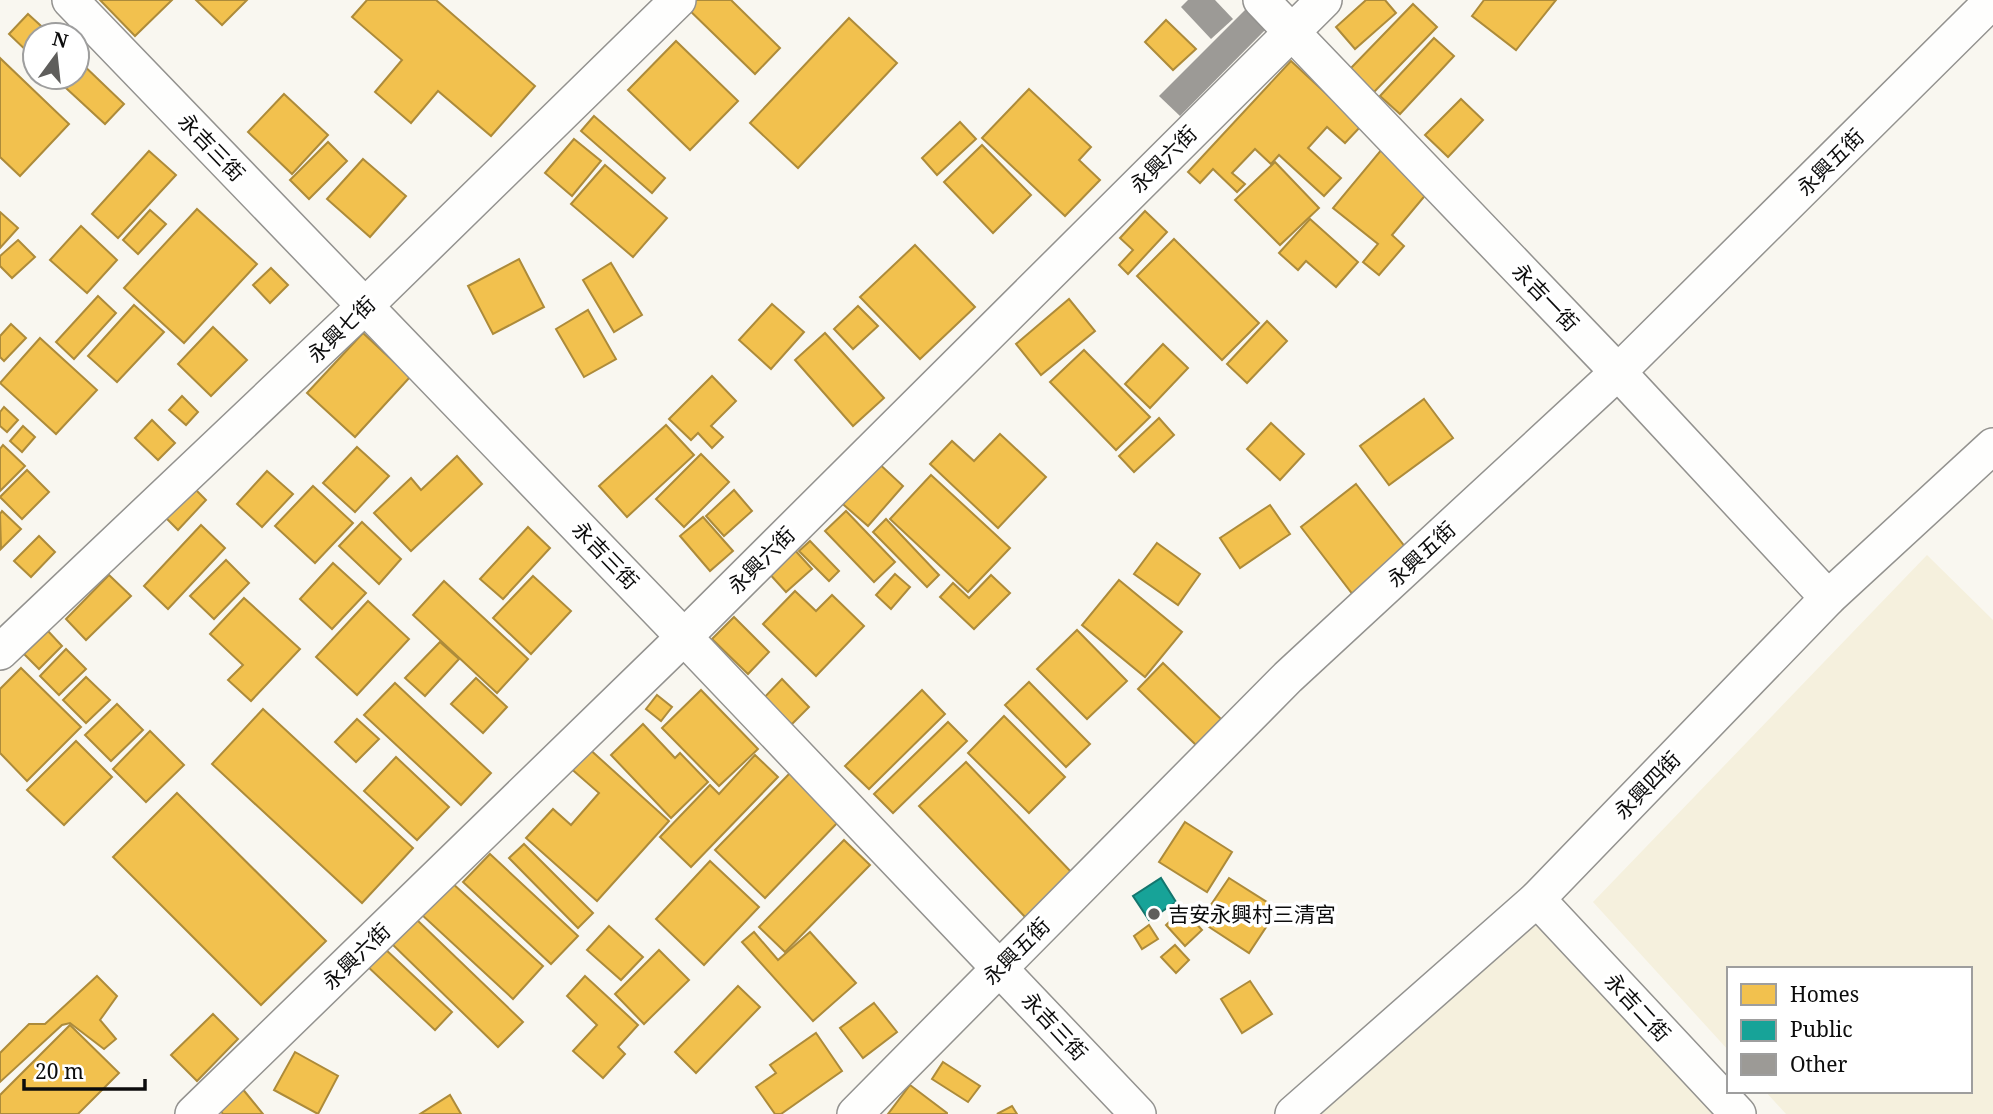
<svg xmlns="http://www.w3.org/2000/svg" width="1993" height="1114" viewBox="0 0 1993 1114" font-family="'Noto Serif','Noto Sans TC',serif">
<rect width="100%" height="100%" fill="#f9f7f0"/>
<g fill="#f5f0dd">
<path d="M1927,555L1993,620V1114H1786L1765,1091H1970V969H1729V1051L1593,902Z"/>
<path d="M1537,899L1741,1114H1310Z"/>
</g>
<g fill="#f2c14e" stroke="#ad8b3a" stroke-width="2">
<path d="M100,0H172L135,36Z"/>
<path d="M196,0H247L222,25Z"/>
<path d="M367,0H436L535,86L491,136L438,91L411,123L375,92L402,60L352,17Z"/>
<path d="M687,0H731L780,48L755,74L683,4Z"/>
<path d="M1366,0H1385L1396,13L1355,49L1336,27Z"/>
<path d="M1484,0H1556L1516,50L1472,16Z"/>
<path d="M1413,4L1437,27L1374,92L1350,69Z"/>
<path d="M28,14L51,35H35V59L9,34Z"/>
<path d="M849,18L897,63L798,168L750,123Z"/>
<path d="M1166,20L1196,49L1173,70L1145,42Z"/>
<path d="M1434,38L1454,56L1400,114L1380,96Z"/>
<path d="M676,41L738,101L690,150L628,90Z"/>
<path d="M0,58L69,124L20,176L0,157Z"/>
<path d="M77,59L124,104L105,124L54,77H77Z"/>
<path d="M1291,61L1361,126L1345,143L1327,127L1308,148L1341,178L1324,196L1279,155L1271,164L1255,149L1232,173L1245,184L1237,192L1213,169L1200,183L1188,172Z"/>
<path d="M1029,89L1091,147L1079,160L1100,180L1065,216L982,138Z"/>
<path d="M284,94L328,135L292,174L248,132Z"/>
<path d="M1461,99L1483,120L1448,157L1425,135Z"/>
<path d="M594,116L665,178L652,193L581,131Z"/>
<path d="M960,122L976,139L937,175L922,158Z"/>
<path d="M574,139L601,161L572,196L545,173Z"/>
<path d="M328,142L347,161L309,199L290,180Z"/>
<path d="M1387,143L1428,192L1392,235L1404,246L1379,275L1363,262L1378,244L1333,208Z"/>
<path d="M982,145L1031,195L993,233L944,182Z"/>
<path d="M149,151L176,175L118,238L92,214Z"/>
<path d="M363,159L406,196L370,237L327,199Z"/>
<path d="M1275,162L1319,208L1280,245L1235,200Z"/>
<path d="M605,165L667,218L633,257L571,204Z"/>
<path d="M197,209L257,264L184,343L124,288Z"/>
<path d="M150,210L166,224L138,254L123,240Z"/>
<path d="M1145,211L1167,232L1128,274L1119,265L1133,250L1120,238Z"/>
<path d="M0,212L18,228L0,248Z"/>
<path d="M1310,219L1358,262L1336,287L1306,261L1298,270L1279,253Z"/>
<path d="M81,226L117,260L87,293L50,260Z"/>
<path d="M1174,239L1259,323L1222,360L1137,276Z"/>
<path d="M18,240L35,257L12,278L0,266V256Z"/>
<path d="M915,245L975,307L920,359L860,297Z"/>
<path d="M519,259L544,307L493,334L468,286Z"/>
<path d="M611,263L642,315L614,332L583,280Z"/>
<path d="M271,268L288,285L270,303L253,285Z"/>
<path d="M98,296L116,313L74,359L56,342Z"/>
<path d="M1069,299L1095,331L1041,375L1016,344Z"/>
<path d="M772,304L804,332L771,369L739,340Z"/>
<path d="M134,305L164,332L117,382L88,356Z"/>
<path d="M858,306L878,326L853,349L834,329Z"/>
<path d="M588,310L616,359L584,377L556,329Z"/>
<path d="M1267,321L1287,341L1247,383L1227,364Z"/>
<path d="M11,324L26,338L4,361L0,357V336Z"/>
<path d="M213,327L247,360L211,396L178,364Z"/>
<path d="M363,333L410,377L355,437L307,393Z"/>
<path d="M825,333L884,398L853,426L795,360Z"/>
<path d="M40,338L97,390L56,434L0,383Z"/>
<path d="M1163,344L1188,368L1150,408L1125,384Z"/>
<path d="M1084,350L1150,417L1116,450L1050,382Z"/>
<path d="M712,376L736,401L711,426L723,437L712,448L698,433L691,440L669,419Z"/>
<path d="M182,396L198,412L186,425L169,410Z"/>
<path d="M1424,399L1453,438L1389,485L1360,446Z"/>
<path d="M4,407L18,420L7,432L0,426V412Z"/>
<path d="M1159,418L1174,435L1134,472L1119,456Z"/>
<path d="M152,420L175,443L158,460L135,438Z"/>
<path d="M1271,423L1304,454L1280,480L1247,449Z"/>
<path d="M666,425L694,455L627,517L599,486Z"/>
<path d="M23,426L35,437L22,452L10,441Z"/>
<path d="M1000,434L1046,477L998,528L930,464L952,441L974,461Z"/>
<path d="M3,445L25,466L0,491V449Z"/>
<path d="M357,447L389,476L355,512L323,483Z"/>
<path d="M701,454L729,482L684,527L656,499Z"/>
<path d="M457,456L482,484L411,551L374,513L411,478L421,490Z"/>
<path d="M874,459L903,486L868,526L837,499Z"/>
<path d="M27,470L49,492L22,519L0,497Z"/>
<path d="M267,471L293,494L262,527L237,504Z"/>
<path d="M931,475L1010,548L968,592L890,519Z"/>
<path d="M1356,484L1413,557L1357,600L1301,527Z"/>
<path d="M192,486L206,500L178,530L164,516Z"/>
<path d="M313,486L353,523L315,563L275,526Z"/>
<path d="M734,490L752,511L724,536L706,516Z"/>
<path d="M1270,505L1290,534L1240,568L1220,538Z"/>
<path d="M2,511L21,529L1,549L0,514Z"/>
<path d="M846,511L895,562L874,582L825,531Z"/>
<path d="M703,517L733,551L710,571L680,536Z"/>
<path d="M886,519L939,575L927,587L873,532Z"/>
<path d="M362,522L401,559L379,584L339,546Z"/>
<path d="M201,525L225,548L168,609L144,586Z"/>
<path d="M528,527L550,548L503,599L480,579Z"/>
<path d="M39,536L55,552L31,577L14,561Z"/>
<path d="M810,541L839,571L829,581L799,551Z"/>
<path d="M1157,543L1200,574L1178,605L1134,574Z"/>
<path d="M793,548L812,569L786,592L767,571Z"/>
<path d="M226,560L249,583L214,619L190,596Z"/>
<path d="M333,563L366,593L332,629L300,599Z"/>
<path d="M895,574L910,587L891,609L876,595Z"/>
<path d="M109,575L131,596L86,640L66,619Z"/>
<path d="M991,575L1010,593L974,629L940,597L953,583L969,598Z"/>
<path d="M533,576L571,611L531,654L493,618Z"/>
<path d="M1119,580L1182,632L1145,677L1082,625Z"/>
<path d="M444,581L528,659L497,693L413,615Z"/>
<path d="M795,591L816,611L832,595L864,626L816,676L763,624Z"/>
<path d="M244,598L300,649L251,701L228,680L243,665L210,634Z"/>
<path d="M368,601L409,639L357,695L316,657Z"/>
<path d="M734,617L769,652L748,674L712,639Z"/>
<path d="M1077,630L1127,681L1087,719L1037,669Z"/>
<path d="M48,631L62,646L39,669L24,654Z"/>
<path d="M440,642L459,659L425,696L405,678Z"/>
<path d="M66,649L86,669L59,695L40,676Z"/>
<path d="M1163,663L1221,719L1196,745L1138,689Z"/>
<path d="M21,668L81,727L27,781L0,753V689Z"/>
<path d="M86,677L110,700L86,723L63,700Z"/>
<path d="M476,678L507,707L483,733L451,704Z"/>
<path d="M782,679L809,707L787,729L760,702Z"/>
<path d="M1029,682L1090,744L1066,767L1005,705Z"/>
<path d="M395,683L491,773L461,805L364,715Z"/>
<path d="M701,690L758,749L719,786L662,728Z"/>
<path d="M922,690L945,714L869,789L845,766Z"/>
<path d="M657,695L672,707L661,721L646,709Z"/>
<path d="M117,704L143,730L111,761L85,735Z"/>
<path d="M263,709L413,848L362,903L212,764Z"/>
<path d="M1004,716L1065,777L1029,813L968,753Z"/>
<path d="M357,719L379,739L356,762L335,742Z"/>
<path d="M948,722L967,741L893,813L874,794Z"/>
<path d="M643,724L675,758L680,753L708,782L671,818L611,755Z"/>
<path d="M150,731L184,765L146,802L113,769Z"/>
<path d="M76,741L112,777L64,825L27,790Z"/>
<path d="M586,746L669,821L597,901L526,838L553,809L571,825L599,793L568,766Z"/>
<path d="M755,755L778,777L691,867L660,837L710,785L719,794Z"/>
<path d="M396,757L449,807L417,840L364,791Z"/>
<path d="M966,762L1074,875L1027,919L919,806Z"/>
<path d="M791,772L841,819L765,898L715,850Z"/>
<path d="M177,793L326,941L261,1005L113,857Z"/>
<path d="M1185,822L1232,852L1207,892L1159,862Z"/>
<path d="M844,840L870,865L785,952L759,927Z"/>
<path d="M524,844L593,913L578,928L509,858Z"/>
<path d="M490,854L578,936L551,964L463,882Z"/>
<path d="M710,861L759,907L704,965L656,919Z"/>
<path d="M1229,878L1278,909L1249,953L1200,921Z"/>
<path d="M451,882L543,966L513,999L421,914Z"/>
<path d="M1183,909L1202,930L1185,946L1166,925Z"/>
<path d="M415,918L523,1022L498,1047L391,943Z"/>
<path d="M1149,925L1158,939L1142,949L1134,936Z"/>
<path d="M609,926L643,957L621,980L587,950Z"/>
<path d="M754,932L778,960L810,932L856,983L813,1021L742,942Z"/>
<path d="M1175,945L1189,960L1176,973L1161,957Z"/>
<path d="M383,947L452,1012L435,1030L366,965Z"/>
<path d="M659,950L689,980L644,1024L615,994Z"/>
<path d="M97,976L117,996L100,1020L116,1039L104,1049L70,1023L62,1025L0,1082V1053L29,1024H45Z"/>
<path d="M585,976L638,1025L618,1047L625,1054L603,1078L573,1051L597,1025L567,996Z"/>
<path d="M1250,981L1272,1014L1242,1033L1221,999Z"/>
<path d="M738,986L760,1007L696,1073L675,1052Z"/>
<path d="M874,1003L897,1032L863,1058L840,1028Z"/>
<path d="M213,1014L238,1039L197,1081L171,1055Z"/>
<path d="M70,1025L119,1073L78,1114H0V1095Z"/>
<path d="M816,1033L842,1071L781,1114H775L756,1087L776,1073L770,1065Z"/>
<path d="M295,1052L338,1076L318,1114L274,1090Z"/>
<path d="M943,1062L980,1086L968,1102L932,1079Z"/>
<path d="M910,1085L947,1113V1114H888Z"/>
<path d="M241,1087L263,1114H223L217,1107Z"/>
<path d="M450,1095L461,1114H420Z"/>
<path d="M1012,1106L1017,1114H997Z"/>
</g>
<path fill="#17a398" stroke="#14766e" stroke-width="2" d="M1161,878L1176,902L1149,920L1133,896Z"/>
<g fill="#9c9a96">
<path d="M1188,0H1215L1233,19L1211,39L1181,7Z"/>
<path d="M1249,6L1269,26L1180,116L1159,96Z"/>
</g>
<g fill="none" stroke-linecap="round" stroke-linejoin="round">
<defs>
<g id="minor">
<path d="M70,0L684,637L1138,1114"/>
<path d="M1261,0L1618,372L1828,598"/>
<path d="M0,652L365,306L678,0"/>
<path d="M1537,899L1738,1114"/>
<path d="M193,1114L684,637L1324,0"/>
<path d="M855,1114L1288,677L1618,372L1993,0"/>
<path d="M1293,1114L1537,899L1828,598L1993,446"/>
</g>
</defs>
<use href="#minor" stroke="#93928f" stroke-width="38"/>
<use href="#minor" stroke="#fefefd" stroke-width="35"/>
</g>
<circle fill="#5f5e5c" stroke="#fff" stroke-width="2.5" cx="1154" cy="914" r="7"/>
<g text-anchor="middle" dominant-baseline="central" stroke-width="7" stroke-linejoin="round" paint-order="stroke">
<g font-size="21" fill="#0c0c0c" stroke="#fff">
<text transform="translate(212 147) rotate(46)">永吉三街</text>
<text transform="translate(1163 159) rotate(-45)">永興六街</text>
<text transform="translate(1830 162) rotate(-45)">永興五街</text>
<text transform="translate(1546 297) rotate(46)">永吉一街</text>
<text transform="translate(341 329) rotate(-44)">永興七街</text>
<text transform="translate(1421 554) rotate(-43)">永興五街</text>
<text transform="translate(606 555) rotate(46)">永吉三街</text>
<text transform="translate(761 560) rotate(-45)">永興六街</text>
<text transform="translate(1647 785) rotate(-46)">永興四街</text>
<text transform="translate(1016 951) rotate(-45)">永興五街</text>
<text transform="translate(356 956) rotate(-44)">永興六街</text>
<text transform="translate(1638 1007) rotate(47)">永吉二街</text>
<text transform="translate(1055 1026) rotate(47)">永吉三街</text>
</g>
<g font-size="21" fill="#0c0c0c" stroke="#fff" text-anchor="start">
<text x="1168" y="914">吉安永興村三清宮</text>
</g>
</g>
<rect x="1727" y="967" width="245" height="126" fill="#ffffff" stroke="#9e9e9e" stroke-width="2"/>
<rect x="1741" y="984" width="35" height="21" fill="#f2c14e" stroke="#9e9e9e" stroke-width="2"/>
<text x="1790" y="1002" font-size="21" fill="#0c0c0c">Homes</text>
<rect x="1741" y="1020" width="35" height="21" fill="#17a398" stroke="#9e9e9e" stroke-width="2"/>
<text x="1790" y="1037" font-size="21" fill="#0c0c0c">Public</text>
<rect x="1741" y="1054" width="35" height="21" fill="#9c9a96" stroke="#9e9e9e" stroke-width="2"/>
<text x="1790" y="1072" font-size="21" fill="#0c0c0c">Other</text>
<g transform="translate(56 56) rotate(15)"><circle r="33" fill="#ffffff" stroke="#9e9e9e" stroke-width="2"/>
<path d="M0-5L12 26L0 18L-12 26Z" fill="#5f5e5c"/>
<text y="-10" font-size="19" font-weight="bold" text-anchor="middle" fill="#0c0c0c">N</text>
</g>
<path d="M24 1079v10h121v-10" fill="none" stroke="#0c0c0c" stroke-width="3.5"/>
<text x="35" y="1079" font-size="21" fill="#0c0c0c" stroke="#ffffff" stroke-width="5" paint-order="stroke">20 m</text>
</svg>
